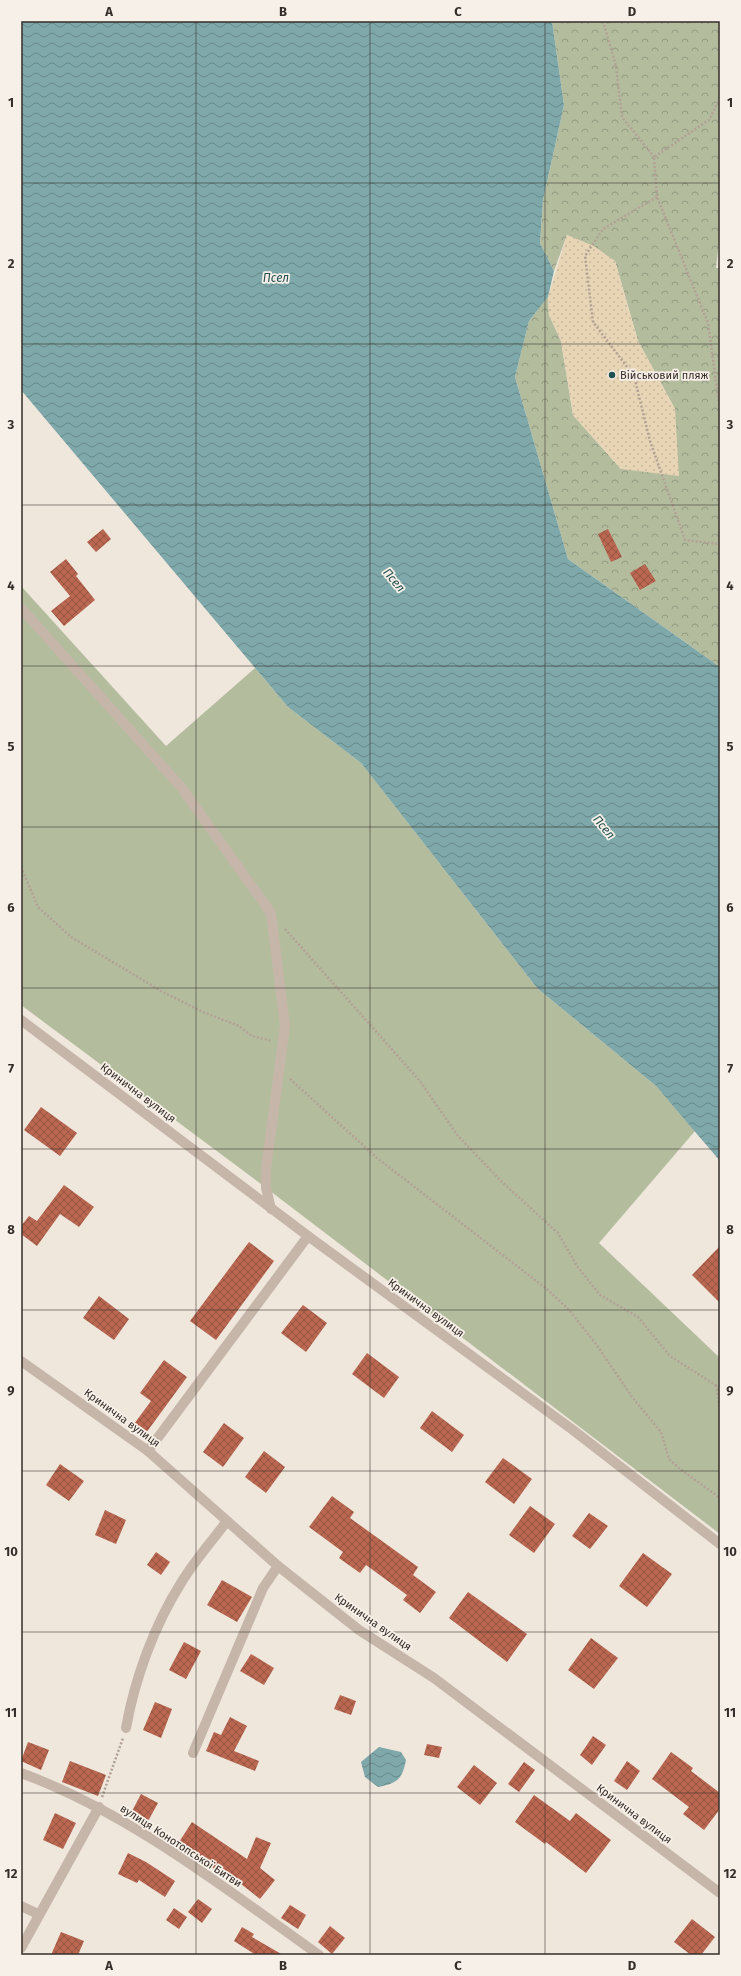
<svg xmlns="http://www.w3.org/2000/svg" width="741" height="1976" viewBox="0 0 741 1976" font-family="'Fira Sans',sans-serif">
<defs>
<pattern id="forest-crowns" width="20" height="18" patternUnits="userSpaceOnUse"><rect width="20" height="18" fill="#b3bd9e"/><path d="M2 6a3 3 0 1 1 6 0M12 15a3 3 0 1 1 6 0" fill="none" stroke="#929a81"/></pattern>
<pattern id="sand-dots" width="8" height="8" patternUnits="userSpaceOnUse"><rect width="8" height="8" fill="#e7d5b6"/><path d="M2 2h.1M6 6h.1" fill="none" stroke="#c7b79c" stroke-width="1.8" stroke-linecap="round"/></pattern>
<pattern id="water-waves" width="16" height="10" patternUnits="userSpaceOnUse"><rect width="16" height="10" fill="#7ea8a9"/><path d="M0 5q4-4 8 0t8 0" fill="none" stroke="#68898a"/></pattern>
<pattern id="building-cross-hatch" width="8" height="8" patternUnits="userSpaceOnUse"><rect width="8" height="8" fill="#b96750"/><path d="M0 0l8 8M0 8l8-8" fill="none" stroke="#975542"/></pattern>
</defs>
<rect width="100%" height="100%" fill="#efe6dc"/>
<path fill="#b3bd9e" d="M21,586L166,746L255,668L288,707L361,763L537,988L656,1086L695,1131L599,1243L720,1358V1534L257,1181L21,1005Z"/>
<path fill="url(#forest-crowns)" d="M552,21H720V233L716,268H720V667L568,559L515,377L529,321L548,297L549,315L561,341L573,415L621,469L675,409L638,341L615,261L567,235L554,271L540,243L543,200L564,105Z"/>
<path fill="url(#sand-dots)" d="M567,235L594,246L615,261L638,341L675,409L679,476L621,469L573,415L561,341L549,315L548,297Z"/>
<g fill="url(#water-waves)">
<path d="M21,21H552L564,105L543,200L540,243L554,271L548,297L529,321L515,377L568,559L720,667V1161L656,1086L537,988L361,763L288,707L21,390Z"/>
<path d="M379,1747L401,1752L406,1760C402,1779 398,1783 378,1787L365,1777L361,1762Z"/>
</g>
<g fill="url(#building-cross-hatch)">
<path d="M103,529L111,539L96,552L87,542Z"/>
<path d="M608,529L622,557L611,562L598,534Z"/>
<path d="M66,559L78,574L76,576L95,600L64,626L51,611L70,596L50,572Z"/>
<path d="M645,564L656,581L640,590L630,573Z"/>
<path d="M41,1107L77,1133L60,1156L24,1130Z"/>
<path d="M64,1185L94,1207L79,1227L60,1214L37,1246L21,1234V1226L29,1216L37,1221Z"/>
<path d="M249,1242L274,1261L216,1340L190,1321Z"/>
<path d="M720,1246V1303L692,1275Z"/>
<path d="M99,1296L129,1319L114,1340L83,1318Z"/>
<path d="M303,1305L327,1323L306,1352L281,1333Z"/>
<path d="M367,1353L399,1377L384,1398L352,1374Z"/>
<path d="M164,1360L187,1377L146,1433L134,1424L151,1401L140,1393Z"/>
<path d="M432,1411L464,1435L452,1452L420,1428Z"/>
<path d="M224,1423L244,1438L223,1467L203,1452Z"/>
<path d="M264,1451L285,1467L266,1493L245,1477Z"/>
<path d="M503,1458L532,1479L514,1504L485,1482Z"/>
<path d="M60,1464L84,1481L69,1501L46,1485Z"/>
<path d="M332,1496L354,1512L350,1518L418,1567L413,1575L436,1592L420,1613L403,1600L407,1595L366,1565L360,1573L339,1558L343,1552L309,1527Z"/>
<path d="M530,1506L555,1524L534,1553L509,1535Z"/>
<path d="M105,1510L126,1520L116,1544L95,1535Z"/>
<path d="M589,1513L608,1526L590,1549L572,1536Z"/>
<path d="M156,1552L170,1562L161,1575L147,1565Z"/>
<path d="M643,1553L672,1574L647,1607L619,1586Z"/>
<path d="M222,1580L252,1597L237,1622L207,1605Z"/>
<path d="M468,1592L527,1634L507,1662L449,1618Z"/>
<path d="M591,1638L618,1658L594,1689L568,1670Z"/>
<path d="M184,1642L201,1651L186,1679L169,1670Z"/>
<path d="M251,1654L274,1668L264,1685L240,1671Z"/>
<path d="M340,1695L356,1701L351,1715L334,1709Z"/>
<path d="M155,1702L172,1709L161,1738L143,1730Z"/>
<path d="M230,1717L247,1726L234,1751L259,1761L255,1771L206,1751L214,1732L221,1735Z"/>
<path d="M593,1736L606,1745L592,1765L580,1755Z"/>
<path d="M28,1742L49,1750L41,1770L21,1761Z"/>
<path d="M427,1744L442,1747L439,1758L424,1755Z"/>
<path d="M671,1752L693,1768L691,1771L720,1793V1809L704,1830L683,1814L689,1807L652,1779Z"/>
<path d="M70,1761L106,1775L98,1796L62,1782Z"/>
<path d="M627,1761L640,1771L627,1790L614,1781Z"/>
<path d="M524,1762L535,1770L519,1792L508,1784Z"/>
<path d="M474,1765L497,1783L480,1805L457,1787Z"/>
<path d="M141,1794L158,1803L147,1823L131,1813Z"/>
<path d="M534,1795L570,1821L576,1813L611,1840L586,1873L546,1842L545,1844L515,1822Z"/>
<path d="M55,1813L76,1823L63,1849L43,1840Z"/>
<path d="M192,1822L247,1859L256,1837L271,1843L260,1868L275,1880L260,1899L227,1873L226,1876L208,1865L210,1862L179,1842Z"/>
<path d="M128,1853L146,1862L175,1881L165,1897L139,1880L137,1883L118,1874Z"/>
<path d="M198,1899L212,1909L202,1923L188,1912Z"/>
<path d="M290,1905L306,1915L298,1929L281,1918Z"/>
<path d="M174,1908L187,1917L179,1929L166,1920Z"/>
<path d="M692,1919L715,1937L701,1955H691L674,1942Z"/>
<path d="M330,1926L345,1938L332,1954L318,1942Z"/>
<path d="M242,1927L254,1934L252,1937L283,1955H256L234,1941Z"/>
<path d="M61,1932L84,1941L78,1955H51Z"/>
</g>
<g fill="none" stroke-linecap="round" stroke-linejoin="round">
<g stroke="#b2a094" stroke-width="2.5" stroke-dasharray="2 2" stroke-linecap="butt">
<path d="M603,21L616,66L622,117L654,157"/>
<path d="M720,98L709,120L654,157L657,197L708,323L720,411"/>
<path d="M657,197L603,229L585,256L593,322L634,376L650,441L685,540L720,544"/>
<path d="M21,867L38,907L71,937L161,991L203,1012L239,1026L252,1036L272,1041"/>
<path d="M285,929L420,1081L458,1136L503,1183L558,1233L577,1266L600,1295L638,1317L670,1356L720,1388"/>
<path d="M290,1079L377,1158L548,1290L569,1310L596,1344L632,1397L661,1432L669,1459L680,1469L720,1498"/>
<path d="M716,1385L720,1409"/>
<path d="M102,1797L123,1738"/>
</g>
<g stroke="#c6b6a9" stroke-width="10">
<path d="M21,608L181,787L271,913L285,1026L266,1169V1188L271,1209"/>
<path d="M21,1020L308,1236L573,1430L720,1544"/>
<path d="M21,1361L148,1451L278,1566L359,1630L434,1678L720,1893"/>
<path d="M148,1451L308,1236"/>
<path d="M126,1728C135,1678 154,1626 181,1583C194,1561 212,1541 227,1521"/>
<path d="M193,1753L263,1588L278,1566"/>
<path d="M21,1773C128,1812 226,1889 319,1955"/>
<path d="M21,1906L38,1914"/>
<path d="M21,1948L99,1807"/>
</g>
</g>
<path fill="none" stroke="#342c28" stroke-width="1" stroke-opacity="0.55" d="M196,21V1955M370,21V1955M545,21V1955M21,183H720M21,344H720M21,505H720M21,666H720M21,827H720M21,988H720M21,1149H720M21,1310H720M21,1471H720M21,1632H720M21,1793H720"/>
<circle fill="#224f51" stroke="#f7f0e8" stroke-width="1.5" cx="612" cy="375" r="4"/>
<g text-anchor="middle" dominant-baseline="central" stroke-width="3.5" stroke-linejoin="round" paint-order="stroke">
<g font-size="11" fill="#342c28" stroke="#f7f0e8" text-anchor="start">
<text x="620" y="375">Військовий пляж</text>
</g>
<g font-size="11" fill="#342c28" stroke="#f7f0e8">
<text transform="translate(138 1093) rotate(37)">Кринична вулиця</text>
<text transform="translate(426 1308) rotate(36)">Кринична вулиця</text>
<text transform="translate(122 1418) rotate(36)">Кринична вулиця</text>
<text transform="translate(373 1622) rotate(35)">Кринична вулиця</text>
<text transform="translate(634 1814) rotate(37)">Кринична вулиця</text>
<text transform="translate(181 1846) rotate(33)">вулиця Конотопської Битви</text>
</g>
<g font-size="12" font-style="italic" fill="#224f51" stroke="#f7f0e8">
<text x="276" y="278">Псел</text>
<text transform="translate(394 580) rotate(50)">Псел</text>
<text transform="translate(604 827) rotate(50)">Псел</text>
</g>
</g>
<rect width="741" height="1976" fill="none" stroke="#f7f0e8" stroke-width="44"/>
<rect x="22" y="22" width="697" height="1932" fill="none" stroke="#342c28" stroke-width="1.5"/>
<g font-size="13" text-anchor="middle" font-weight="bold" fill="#342c28">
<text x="109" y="16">A</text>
<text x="283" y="16">B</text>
<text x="458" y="16">C</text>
<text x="632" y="16">D</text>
<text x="11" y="107">1</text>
<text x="730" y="107">1</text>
<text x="11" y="268">2</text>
<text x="730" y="268">2</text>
<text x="11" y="429">3</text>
<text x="730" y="429">3</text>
<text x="11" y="590">4</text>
<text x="730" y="590">4</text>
<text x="11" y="751">5</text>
<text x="730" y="751">5</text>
<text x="11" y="912">6</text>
<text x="730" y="912">6</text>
<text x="11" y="1073">7</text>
<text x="730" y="1073">7</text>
<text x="11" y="1234">8</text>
<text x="730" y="1234">8</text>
<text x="11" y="1395">9</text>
<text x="730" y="1395">9</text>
<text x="11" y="1556">10</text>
<text x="730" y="1556">10</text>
<text x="11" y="1717">11</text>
<text x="730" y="1717">11</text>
<text x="11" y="1878">12</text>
<text x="730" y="1878">12</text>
<text x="109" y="1970">A</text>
<text x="283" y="1970">B</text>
<text x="458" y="1970">C</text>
<text x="632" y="1970">D</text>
</g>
</svg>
